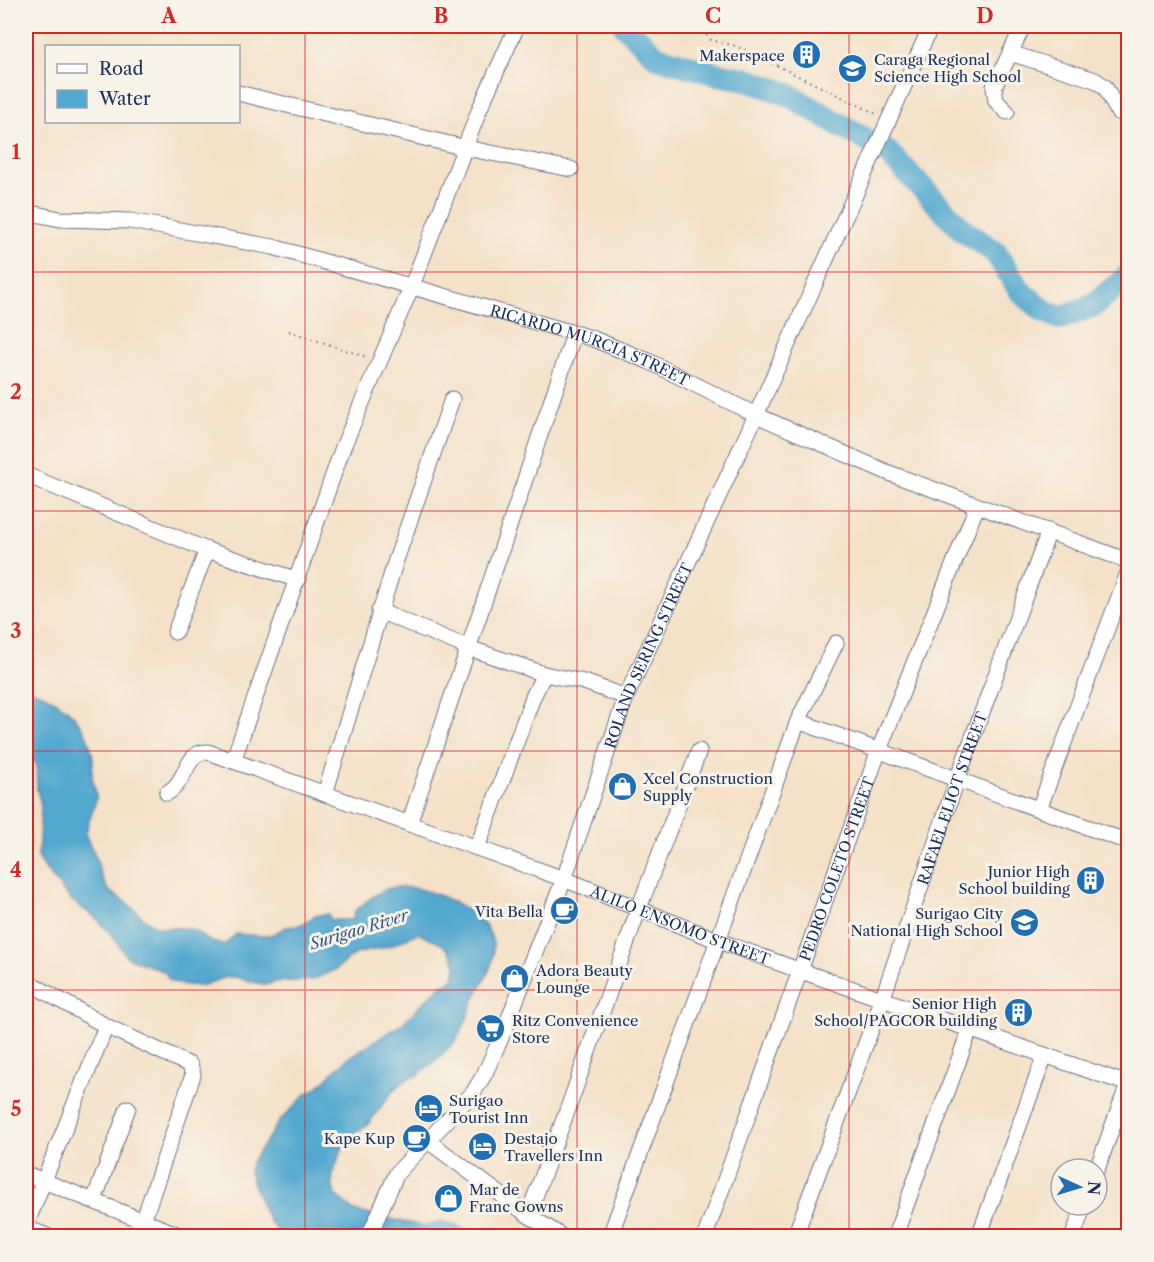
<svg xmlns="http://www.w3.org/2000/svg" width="1154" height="1262" viewBox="0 0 1154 1262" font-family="'Libre Caslon Text',serif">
<rect width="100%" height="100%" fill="#f7f3e8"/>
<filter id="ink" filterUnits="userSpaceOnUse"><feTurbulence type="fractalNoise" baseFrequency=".0167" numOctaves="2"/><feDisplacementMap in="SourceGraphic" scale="12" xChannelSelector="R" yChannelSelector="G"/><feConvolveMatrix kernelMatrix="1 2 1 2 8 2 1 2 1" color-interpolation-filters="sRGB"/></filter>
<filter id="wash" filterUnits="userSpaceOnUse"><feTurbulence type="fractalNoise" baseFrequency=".008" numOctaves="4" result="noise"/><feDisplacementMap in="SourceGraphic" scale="24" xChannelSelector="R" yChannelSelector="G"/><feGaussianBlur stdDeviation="1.35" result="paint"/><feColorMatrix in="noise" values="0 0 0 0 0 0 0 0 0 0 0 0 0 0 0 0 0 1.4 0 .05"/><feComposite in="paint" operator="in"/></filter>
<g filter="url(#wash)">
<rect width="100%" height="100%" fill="#f5e1c8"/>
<path fill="#53a8cf" stroke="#376c96" stroke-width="1.5" d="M26,688C61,699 88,720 93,759C93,764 92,768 92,772C91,782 97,790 96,799C94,811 87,822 86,834C86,842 93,848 95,855C99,866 100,879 108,889C112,895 120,898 126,902C138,912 147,925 163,928C170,929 178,927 186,928C205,932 203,944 226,944L236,934L263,936L274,934L286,927L297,926L307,922L314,916L328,914L331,920H353L354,912C366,902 381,888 397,887C425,885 485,909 492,940C498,964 483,980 474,1000C469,1013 463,1030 455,1041C445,1054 429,1065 417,1076L410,1077L395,1088L369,1123L349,1138L342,1149L333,1174L332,1184L335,1194L354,1211L423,1226L443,1222L486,1236H281L268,1219L253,1184L249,1172L251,1163L279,1122L307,1093L318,1087L349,1057L401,1025L440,986C462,980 459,958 444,946C437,941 426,937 418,933L390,946L355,954L336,969L312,980L275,982L265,985L235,977H227L200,986L178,984L169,980L165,972L127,957L115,939L98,920L70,899L47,871L38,857L41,805L37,790L36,763L26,757Z"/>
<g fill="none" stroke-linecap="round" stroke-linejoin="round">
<path stroke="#53a8cf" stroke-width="24" d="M625,26L657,57L717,74L745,79L785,93L887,152L964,231L995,252L1021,292L1043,310L1060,318L1094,305L1128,276"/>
</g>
</g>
<g filter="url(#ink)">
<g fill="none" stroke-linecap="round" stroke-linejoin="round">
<defs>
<g id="minor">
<path d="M1010,53L1095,80L1105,87L1118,112"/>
<path d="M238,93L466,148L571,169"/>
<path d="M1007,112L996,101L994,87L1023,26"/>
<path id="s1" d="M26,212L60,219L130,221L273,247L591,338L648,361L756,415L889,473L1128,561"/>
<path d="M26,475L207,550L298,580"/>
<path d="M379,611L469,648L544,674L584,682L626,697"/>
<path d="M175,632L207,550"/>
<path d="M798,721L1128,842"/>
<path d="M233,761L343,447L411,288L480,108L517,26"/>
<path id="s2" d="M167,793C184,784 186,760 198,754C201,752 204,752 208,752L564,879L719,941L801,971L1128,1084"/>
<path d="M325,794L395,563L452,399"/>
<path d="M1039,809L1128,573"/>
<path d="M409,824L574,334"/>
<path d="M477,848L533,697L544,674"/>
<path d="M26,981L106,1026L190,1065L193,1075L138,1236"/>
<path d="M428,1141L528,1215L561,1236"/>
<path d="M1097,1169L1128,1084"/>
<path d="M26,1174L181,1236"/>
<path d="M94,1200L128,1108"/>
<path d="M528,1215L566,1114L639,908L699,751"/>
<path d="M26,1225L106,1026"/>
<path d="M26,1228L47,1236"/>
<path id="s3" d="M369,1236L397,1173L473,1093L484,1075L501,1038L564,879L626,697L756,415L931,26"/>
<path d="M610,1236L798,721L836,643"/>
<path id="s4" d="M705,1236L879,750L977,506"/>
<path id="s5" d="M795,1236L882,1000L957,780L1049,531"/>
<path d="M895,1236L970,1029"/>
<path d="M979,1236L1045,1055"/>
<path d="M1073,1236L1084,1205"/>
</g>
</defs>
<use href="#minor" stroke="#676d83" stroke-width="17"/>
<g stroke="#676d83" stroke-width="2" stroke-dasharray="1.5 4.5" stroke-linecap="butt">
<path d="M698,26L711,40L736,46L877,114"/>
<path d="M289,331L366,357"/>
</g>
<use href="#minor" stroke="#fff" stroke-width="15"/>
</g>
</g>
<path fill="none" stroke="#d62828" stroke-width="1.5" stroke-opacity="0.55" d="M305,26V1236M577,26V1236M849,26V1236M26,272H1128M26,511H1128M26,751H1128M26,990H1128"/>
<defs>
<symbol id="building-disc" viewBox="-11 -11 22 22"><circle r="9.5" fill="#1f6fb2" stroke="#f7f3e8"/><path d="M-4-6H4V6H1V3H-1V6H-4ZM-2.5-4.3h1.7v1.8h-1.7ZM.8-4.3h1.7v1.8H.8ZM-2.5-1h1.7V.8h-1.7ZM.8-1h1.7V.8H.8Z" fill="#fff"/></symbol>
<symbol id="school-disc" viewBox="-11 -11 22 22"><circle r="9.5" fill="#1f6fb2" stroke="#f7f3e8"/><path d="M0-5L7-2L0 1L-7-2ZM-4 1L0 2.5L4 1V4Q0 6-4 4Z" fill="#fff"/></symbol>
<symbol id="shop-disc" viewBox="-11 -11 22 22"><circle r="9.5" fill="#1f6fb2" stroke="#f7f3e8"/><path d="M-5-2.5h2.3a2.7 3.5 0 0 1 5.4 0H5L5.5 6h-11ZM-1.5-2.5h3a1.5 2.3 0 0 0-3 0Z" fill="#fff"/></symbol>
<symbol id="cafe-disc" viewBox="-11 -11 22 22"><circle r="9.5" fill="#1f6fb2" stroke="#f7f3e8"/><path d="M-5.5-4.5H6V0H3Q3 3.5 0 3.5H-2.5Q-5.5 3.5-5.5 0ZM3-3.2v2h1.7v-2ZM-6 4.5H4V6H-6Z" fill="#fff"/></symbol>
<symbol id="supermarket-disc" viewBox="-11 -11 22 22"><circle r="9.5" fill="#1f6fb2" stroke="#f7f3e8"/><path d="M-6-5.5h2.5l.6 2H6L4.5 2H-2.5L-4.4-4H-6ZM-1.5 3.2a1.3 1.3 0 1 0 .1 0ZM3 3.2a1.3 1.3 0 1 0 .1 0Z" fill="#fff"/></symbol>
<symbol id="hotel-disc" viewBox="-11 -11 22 22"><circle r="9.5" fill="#1f6fb2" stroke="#f7f3e8"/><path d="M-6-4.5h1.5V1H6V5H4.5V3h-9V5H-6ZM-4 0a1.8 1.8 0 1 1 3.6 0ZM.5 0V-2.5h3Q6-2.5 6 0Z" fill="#fff"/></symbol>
</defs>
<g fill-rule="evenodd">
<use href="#building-disc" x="790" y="38" width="33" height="33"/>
<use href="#school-disc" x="836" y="52" width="33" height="33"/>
<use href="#shop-disc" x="606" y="770" width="33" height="33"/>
<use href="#building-disc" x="1074" y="864" width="33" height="33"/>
<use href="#cafe-disc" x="548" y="894" width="33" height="33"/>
<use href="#school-disc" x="1008" y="906" width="33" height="33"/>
<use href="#shop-disc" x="498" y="962" width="33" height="33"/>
<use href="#building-disc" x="1002" y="996" width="33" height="33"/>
<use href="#supermarket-disc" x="474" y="1012" width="33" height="33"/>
<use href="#hotel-disc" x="412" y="1092" width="33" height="33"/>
<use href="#cafe-disc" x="400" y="1122" width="33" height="33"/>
<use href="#hotel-disc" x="466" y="1130" width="33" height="33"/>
<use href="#shop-disc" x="432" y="1182" width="33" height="33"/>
</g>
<g text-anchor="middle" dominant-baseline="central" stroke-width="6" stroke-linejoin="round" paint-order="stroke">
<g font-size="15" fill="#1b2f5e" stroke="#f7f3e8" text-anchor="start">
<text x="785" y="55" text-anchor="end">Makerspace</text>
<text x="874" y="59">Caraga Regional<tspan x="874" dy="17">Science High School</tspan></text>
<text x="643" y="778">Xcel Construction<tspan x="643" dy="17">Supply</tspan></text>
<text x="1070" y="871" text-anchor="end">Junior High<tspan x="1070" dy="17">School building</tspan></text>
<text x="543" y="911" text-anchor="end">Vita Bella</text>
<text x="1003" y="913" text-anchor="end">Surigao City<tspan x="1003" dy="17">National High School</tspan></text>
<text x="536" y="970">Adora Beauty<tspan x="536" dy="17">Lounge</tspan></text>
<text x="997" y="1003" text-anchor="end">Senior High<tspan x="997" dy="17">School/PAGCOR building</tspan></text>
<text x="512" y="1020">Ritz Convenience<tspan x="512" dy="17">Store</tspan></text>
<text x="449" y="1100">Surigao<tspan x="449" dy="17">Tourist Inn</tspan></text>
<text x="395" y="1138" text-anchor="end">Kape Kup</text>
<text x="504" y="1138">Destajo<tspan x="504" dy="17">Travellers Inn</tspan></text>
<text x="469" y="1189">Mar de<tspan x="469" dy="17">Franc Gowns</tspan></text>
</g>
<g font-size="15" fill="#1b2f5e" stroke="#f7f3e8">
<text stroke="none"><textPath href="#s1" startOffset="582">RICARDO MURCIA STREET</textPath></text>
<text stroke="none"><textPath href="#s3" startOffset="651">ROLAND SERING STREET</textPath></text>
<text stroke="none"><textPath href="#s5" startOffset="465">RAFAEL ELIOT STREET</textPath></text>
<text stroke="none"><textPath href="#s4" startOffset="390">PEDRO COLETO STREET</textPath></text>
<text stroke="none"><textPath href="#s2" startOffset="564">ALILO ENSOMO STREET</textPath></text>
</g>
<g font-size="16" font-style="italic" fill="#2f5986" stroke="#f7f3e8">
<text transform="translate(359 929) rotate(-17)">Surigao River</text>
</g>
</g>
<rect width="1154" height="1262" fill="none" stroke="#f7f3e8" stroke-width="66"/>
<rect x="45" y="45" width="195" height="78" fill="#f7f3e8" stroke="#9fa5b1" stroke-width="1.5"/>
<rect x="57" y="64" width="30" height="9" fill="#ffffff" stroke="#9fa5b1" stroke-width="1.5"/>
<text x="99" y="75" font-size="18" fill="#1b2f5e">Road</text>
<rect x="57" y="90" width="30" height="18" fill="#53a8cf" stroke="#9fa5b1" stroke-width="1.5"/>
<text x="99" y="105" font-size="18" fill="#1b2f5e">Water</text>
<g transform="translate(1079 1187) rotate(94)"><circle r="28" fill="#f7f3e8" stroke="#9fa5b1" stroke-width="1.5"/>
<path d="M0-4.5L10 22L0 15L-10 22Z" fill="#1f6fb2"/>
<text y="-9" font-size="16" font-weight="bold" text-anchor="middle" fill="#1b2f5e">N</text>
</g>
<rect x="33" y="33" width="1088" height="1196" fill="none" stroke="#d62828" stroke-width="2"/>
<g font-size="20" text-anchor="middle" font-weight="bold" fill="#d62828">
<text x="169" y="23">A</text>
<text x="441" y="23">B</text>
<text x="713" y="23">C</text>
<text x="985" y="23">D</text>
<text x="16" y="159">1</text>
<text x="16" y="399">2</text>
<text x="16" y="638">3</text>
<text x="16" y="877">4</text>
<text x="16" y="1116">5</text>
</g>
</svg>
